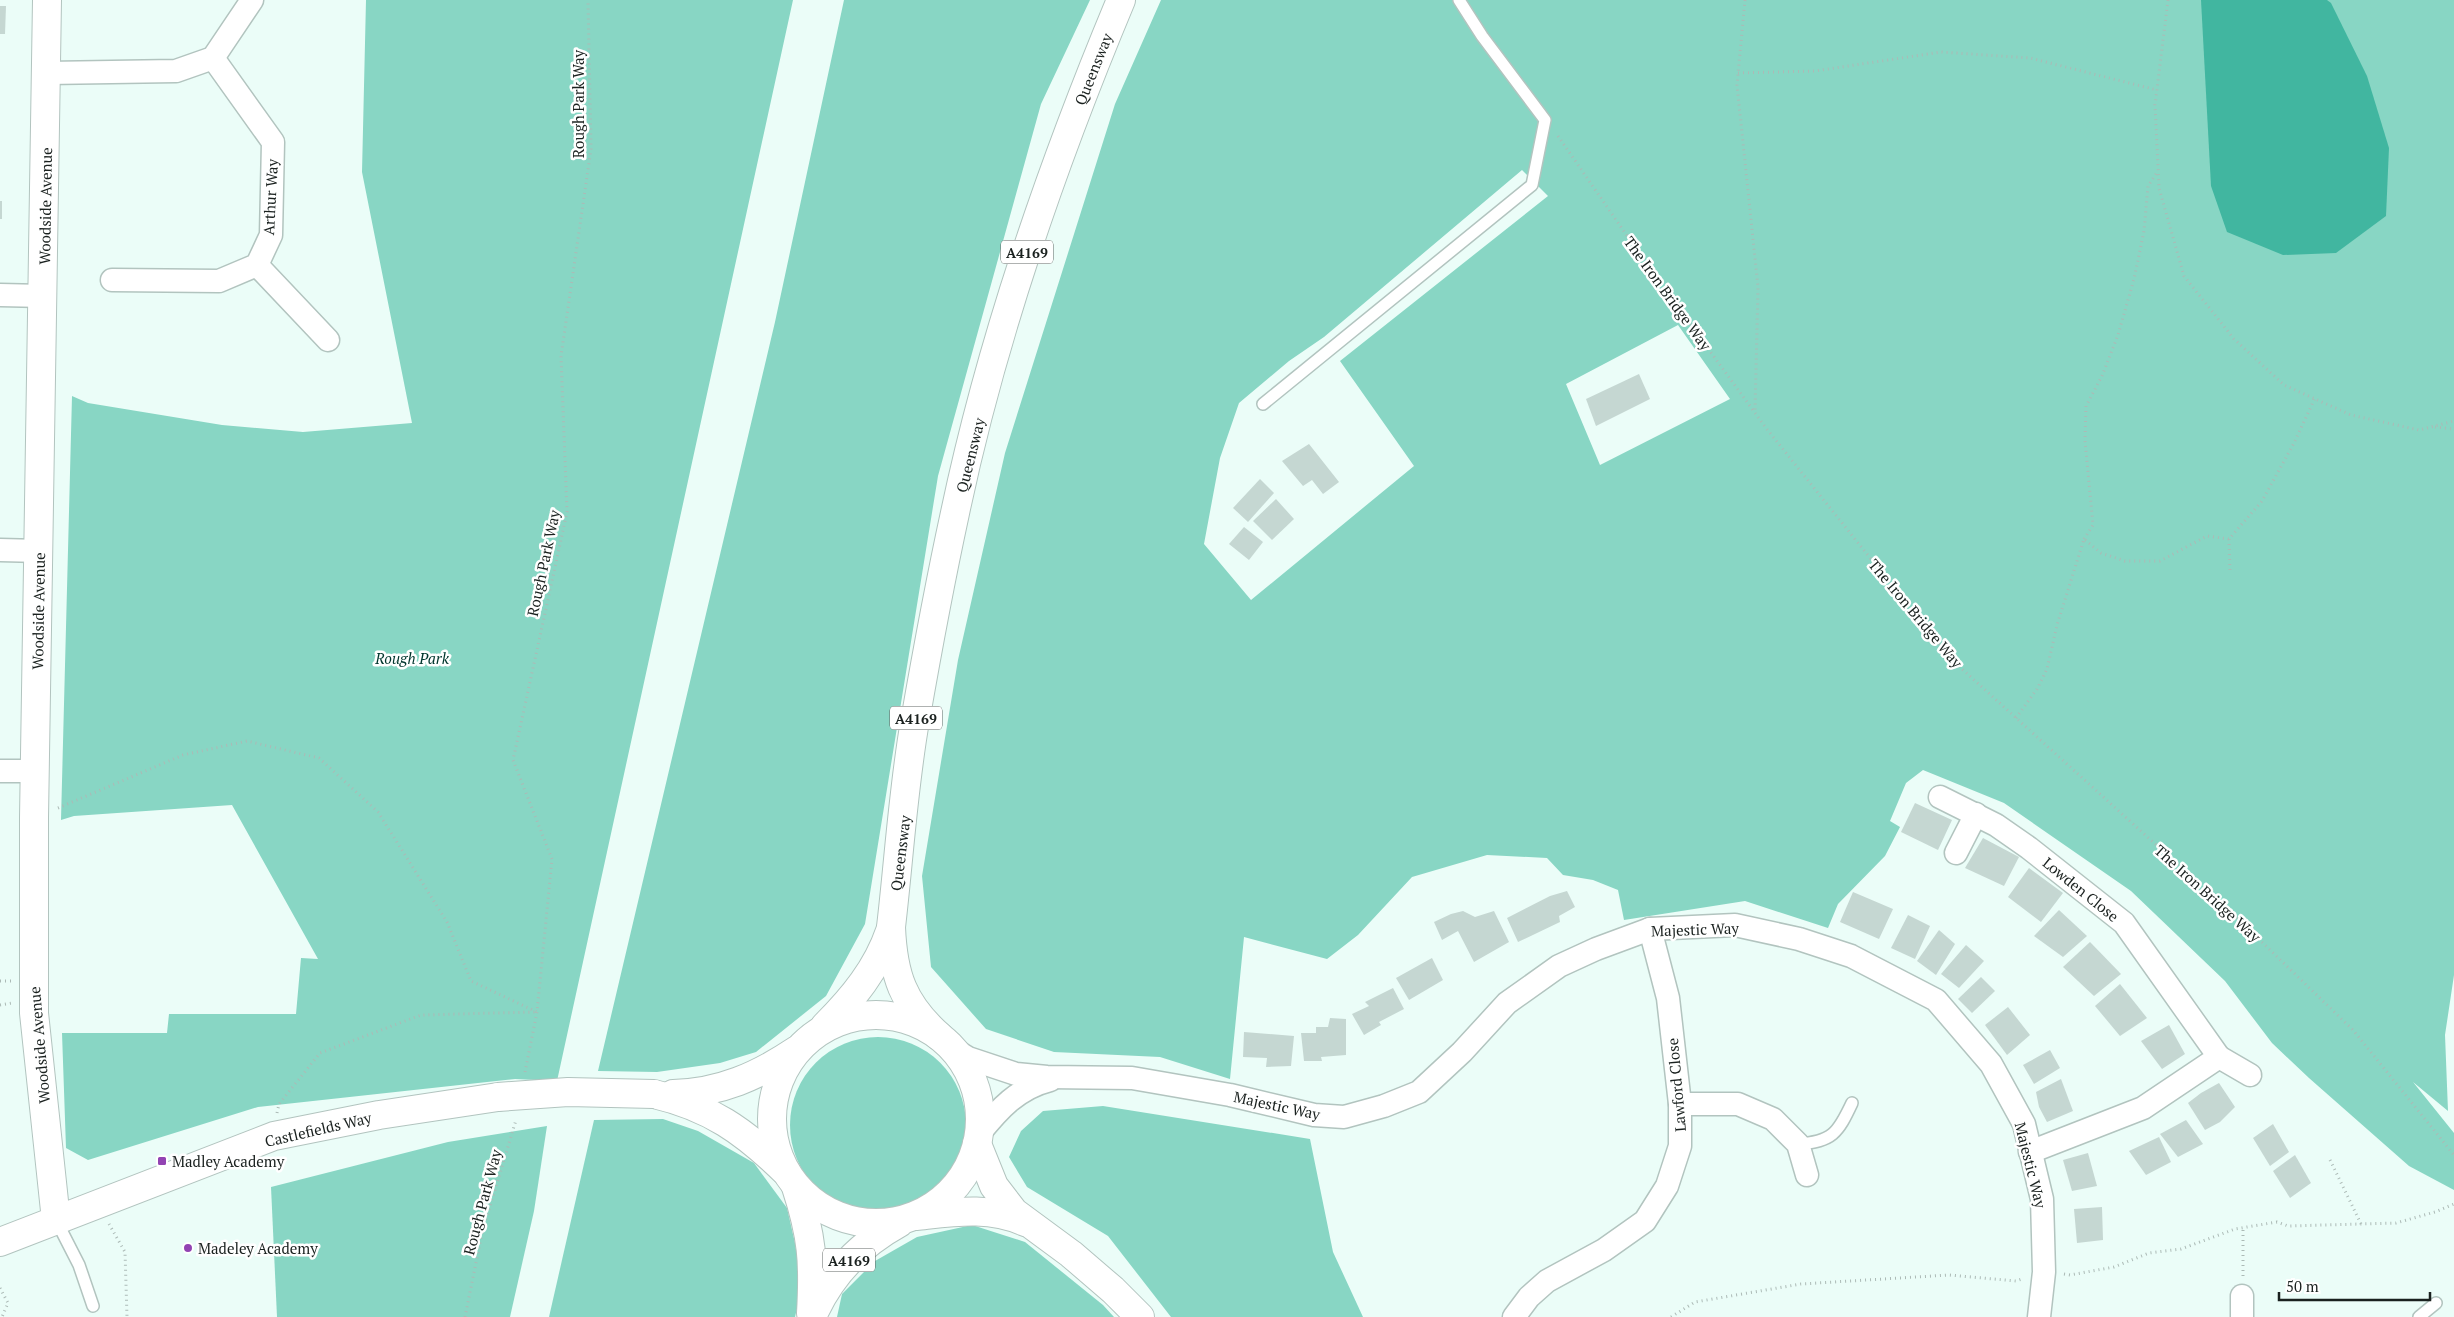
<svg xmlns="http://www.w3.org/2000/svg" width="2454" height="1317" viewBox="0 0 2454 1317" font-family="'PT Serif',serif">
<rect width="100%" height="100%" fill="#ebfdf8"/>
<g fill="#88d6c4" fill-rule="evenodd">
<path d="M366,0H793L557,1081L515,1079L258,1107L88,1160L66,1148L62,1033H167L169,1014H296L301,958L318,959L232,805L74,816L61,820L72,396L88,403L222,425L303,432L412,423L362,172Z"/>
<path d="M844,0H1090L1041,104L938,476L865,924L826,996L756,1052L720,1063L657,1072L598,1071L775,322Z"/>
<path d="M1161,0H2454V975L2445,1035L2448,1111L2413,1082L2454,1133V1190L2409,1166L2309,1078L2272,1043L2225,981L2131,891L2004,803L1923,770L1906,783L1890,821L1900,827L1885,856L1838,904L1828,928L1745,901L1624,920L1618,890L1593,880L1563,875L1547,858L1487,855L1412,877L1358,935L1327,959L1244,937L1230,1079L1160,1057L1054,1052L986,1029L931,967L922,876L958,660L1005,453L1115,104ZM1522,170L1548,196L1340,361L1414,466L1251,600L1204,544L1220,458L1239,403L1289,361L1324,337ZM1678,325L1730,399L1600,465L1566,384Z"/>
<circle cx="878" cy="1125" r="88"/>
<path d="M1103,1106L1310,1139L1333,1252L1363,1317H1171L1108,1236L1027,1187L1009,1157L1021,1131L1043,1111Z"/>
<path d="M663,1119L698,1131L754,1163L787,1208L795,1243L802,1287L795,1317H549L594,1120Z"/>
<path d="M547,1126L534,1211L510,1317H277L271,1187L448,1142Z"/>
<path d="M972,1225L1025,1242L1103,1305L1114,1317H837L842,1294L875,1261L917,1237Z"/>
</g>
<path fill="#41b6a0" d="M2201,0H2327L2331,3L2367,76L2389,148L2386,216L2336,253L2283,255L2227,232L2211,186Z"/>
<g fill="#c5d7d2">
<path d="M0,6H6L5,34H0Z"/>
<rect x="0" y="201" width="2" height="18"/>
<path d="M1639,374L1650,399L1596,426L1586,399Z"/>
<path d="M1309,444L1339,482L1323,494L1312,480L1303,486L1282,461Z"/>
<path d="M1260,479L1274,493L1248,522L1233,508Z"/>
<path d="M1276,499L1294,519L1272,540L1253,521Z"/>
<path d="M1244,527L1263,542L1249,560L1229,544Z"/>
<path d="M1915,803L1952,820L1938,850L1901,832Z"/>
<path d="M1983,838L2019,857L2004,886L1965,868Z"/>
<path d="M2029,868L2063,893L2041,922L2008,897Z"/>
<path d="M1567,891L1575,907L1559,916L1560,922L1518,942L1507,918L1550,896Z"/>
<path d="M1853,892L1893,909L1879,939L1840,922Z"/>
<path d="M2059,910L2087,936L2063,957L2034,936Z"/>
<path d="M1463,911L1475,917L1494,911L1509,942L1474,962L1458,931L1442,940L1434,922L1451,914Z"/>
<path d="M1908,915L1930,926L1915,959L1891,948Z"/>
<path d="M1939,930L1955,944L1936,975L1917,961Z"/>
<path d="M2090,942L2121,974L2094,996L2063,967Z"/>
<path d="M1966,945L1984,961L1959,988L1941,974Z"/>
<path d="M1432,958L1443,980L1409,1000L1396,978Z"/>
<path d="M1981,977L1995,991L1972,1013L1958,999Z"/>
<path d="M2120,984L2147,1018L2120,1036L2095,1006Z"/>
<path d="M1393,988L1404,1009L1379,1022L1381,1025L1364,1035L1352,1014L1369,1006L1365,1002Z"/>
<path d="M2008,1007L2030,1035L2007,1055L1985,1025Z"/>
<path d="M1330,1018L1346,1019V1055L1321,1057L1322,1061H1304L1301,1033H1316V1027H1328Z"/>
<path d="M2169,1025L2185,1054L2162,1069L2141,1041Z"/>
<path d="M1244,1032L1294,1036L1291,1066L1266,1067L1267,1058L1243,1057Z"/>
<path d="M2050,1050L2060,1068L2034,1084L2023,1065Z"/>
<path d="M2061,1079L2073,1111L2047,1122L2039,1107L2036,1092Z"/>
<path d="M2219,1083L2235,1107L2220,1122L2205,1130L2188,1103L2201,1093Z"/>
<path d="M2186,1120L2203,1144L2178,1157L2160,1134Z"/>
<path d="M2273,1124L2289,1152L2270,1166L2253,1138Z"/>
<path d="M2159,1137L2171,1162L2146,1175L2129,1151Z"/>
<path d="M2088,1153L2097,1186L2072,1191L2063,1160Z"/>
<path d="M2295,1155L2311,1183L2290,1198L2273,1171Z"/>
<path d="M2102,1207L2103,1240L2077,1243L2074,1209Z"/>
</g>
<g fill="none" stroke-linecap="round" stroke-linejoin="round">
<defs>
<g id="service">
<path d="M1263,404L1532,185L1545,120L1482,36L1459,0"/>
<path d="M1798,1144C1832,1142 1838,1133 1852,1103"/>
<path d="M56,1220L79,1265L93,1306"/>
<path d="M2419,1317L2436,1303"/>
</g>
<g id="minor">
<path d="M47,73L176,71L213,58L252,0"/>
<path d="M257,265L328,340"/>
<path d="M112,280L219,281L257,265L271,235L273,142L213,58"/>
<path d="M0,295L44,296"/>
<path d="M0,550L40,551"/>
<path d="M0,771H35"/>
<path d="M1940,797L1996,825L2029,848L2124,923L2219,1057L2143,1108L2030,1152"/>
<path d="M1956,853L1976,814"/>
<path d="M953,1049L968,1058L1016,1074L1047,1077L1132,1078L1230,1095L1314,1115L1344,1117L1384,1106L1419,1092L1462,1052L1507,1003L1559,966L1596,949L1650,929L1735,925L1799,939L1851,956L1936,1000L1991,1064L2024,1124L2042,1199L2044,1272L2039,1317"/>
<path d="M2219,1057L2250,1075"/>
<path d="M1680,1104H1738L1773,1119L1798,1144L1807,1175"/>
<path d="M979,1134C999,1109 1018,1088 1050,1080"/>
<path d="M2242,1296V1317"/>
<path d="M1514,1317L1529,1297L1547,1281L1604,1250L1645,1221L1667,1186L1680,1146V1104L1668,998L1650,929"/>
</g>
<path id="tertiary" d="M47,0L34,818V1013L56,1220"/>
<g id="secondary">
<path d="M654,1094C710,1107 744,1131 785,1171"/>
<path d="M673,1094C720,1093 758,1076 797,1050"/>
<path d="M977,1144L994,1186L1014,1212L1071,1254L1113,1290L1140,1317"/>
<path d="M916,1216C954,1212 989,1206 1025,1222"/>
<path d="M0,1242L274,1136L379,1115L498,1097"/>
</g>
<g id="primary">
<circle cx="876" cy="1119" r="104"/>
<path d="M825,1026C853,998 877,969 890,931"/>
<path d="M939,1036C903,1004 893,975 891,927C899,859 903,789 915,721C927,652 940,582 955,513C992,337 1052,165 1121,0"/>
<path d="M796,1187C812,1236 814,1262 811,1313"/>
<path d="M812,1317C830,1275 859,1245 899,1223"/>
</g>
</defs>
<use href="#service" stroke="#b2c4bf" stroke-width="14"/>
<use href="#minor" stroke="#b2c4bf" stroke-width="25"/>
<use href="#tertiary" stroke="#b2c4bf" stroke-width="30"/>
<use href="#secondary" stroke="#b2c4bf" stroke-width="30"/>
<use href="#primary" stroke="#b2c4bf" stroke-width="30"/>
<g stroke="#acbab6" stroke-width="3" stroke-dasharray="1 4" stroke-linecap="butt">
<path d="M1745,0L1737,85L1758,287L1755,412"/>
<path d="M2168,0L2155,105L2159,188L2184,276L2234,339L2284,385L2351,415L2419,430L2454,421"/>
<path d="M1738,73L1815,71L1941,52L2030,58L2157,90"/>
<path d="M1558,136L1650,269L1766,428L1951,659L2238,919L2353,1030L2454,1155"/>
<path d="M2435,427L2454,429"/>
<path d="M2084,539L2093,525L2085,441L2086,406L2102,376L2118,335L2134,279L2144,231L2148,186L2158,171"/>
<path d="M2229,539L2230,571"/>
<path d="M2016,718L2037,689L2047,669L2057,625L2084,539L2101,553L2125,561H2160L2207,536L2229,539L2262,501L2294,443L2315,398"/>
<path d="M58,808L183,755L247,741L319,758L378,812L447,922L471,981L537,1012"/>
<path d="M0,981H11"/>
<path d="M0,1005L12,1003"/>
<path d="M525,1072L537,1012L552,859L513,760L567,512L561,356L591,149L588,0"/>
<path d="M277,1113L279,1104L320,1053L421,1015L535,1012"/>
<path d="M2330,1160L2361,1224"/>
<path d="M109,1224L125,1252L127,1317"/>
<path d="M2064,1274L2070,1275L2114,1267L2149,1253L2181,1249L2235,1229L2277,1222L2288,1226L2396,1223L2435,1212L2454,1204"/>
<path d="M2243,1276V1229"/>
<path d="M0,1288L8,1303L2,1317"/>
<path d="M465,1317L482,1233L516,1120"/>
<path d="M1671,1317L1695,1302L1801,1284L1949,1275L2016,1281L2022,1279"/>
</g>
<use href="#service" stroke="#fff" stroke-width="11"/>
<use href="#minor" stroke="#fff" stroke-width="22"/>
<use href="#tertiary" stroke="#fff" stroke-width="28"/>
<use href="#secondary" stroke="#fff" stroke-width="28"/>
<use href="#primary" stroke="#fff" stroke-width="28"/>
<defs>
<path id="secondary-bridge" d="M498,1097L568,1092L654,1094"/>
</defs>
<use href="#secondary-bridge" stroke="#b2c4bf" stroke-width="30" stroke-linecap="butt"/>
<use href="#secondary-bridge" stroke="#fff" stroke-width="28"/>
</g>
<g fill="#9243b3" stroke="#fff" stroke-width="2">
<rect x="157" y="1156" width="10" height="10" rx="2.5"/>
<circle cx="188" cy="1248" r="5"/>
</g>
<g text-anchor="middle" dominant-baseline="central" stroke-width="5" stroke-linejoin="round" paint-order="stroke">
<g fill="#fff" stroke="#5f6462" stroke-width="1">
<rect x="1001" y="240.5" width="52" height="23" rx="4"/>
<rect x="890" y="706.5" width="52" height="23" rx="4"/>
<rect x="823" y="1248.5" width="52" height="23" rx="4"/>
</g>
<g font-size="14" font-weight="bold" fill="#1a211f">
<text x="1027" y="252">A4169</text>
<text x="916" y="718">A4169</text>
<text x="849" y="1260">A4169</text>
</g>
<g font-size="15" fill="#1a211f" stroke="#fff">
<text transform="translate(1093 69) rotate(-68)">Queensway</text>
<text transform="translate(578 104) rotate(-90)">Rough Park Way</text>
<text transform="translate(270 197) rotate(-87)">Arthur Way</text>
<text transform="translate(45 206) rotate(-89)">Woodside Avenue</text>
<text transform="translate(1668 293) rotate(54)">The Iron Bridge Way</text>
<text transform="translate(970 455) rotate(-76)">Queensway</text>
<text transform="translate(543 563) rotate(-78)">Rough Park Way</text>
<text transform="translate(38 611) rotate(-89)">Woodside Avenue</text>
<text transform="translate(1916 613) rotate(50)">The Iron Bridge Way</text>
<text transform="translate(900 853) rotate(-83)">Queensway</text>
<text transform="translate(2081 889) rotate(39)">Lowden Close</text>
<text transform="translate(2208 893) rotate(42)">The Iron Bridge Way</text>
<text transform="translate(1695 929) rotate(-2)">Majestic Way</text>
<text transform="translate(39 1045) rotate(-95)">Woodside Avenue</text>
<text transform="translate(1676 1085) rotate(-95)">Lawford Close</text>
<text transform="translate(1277 1105) rotate(12)">Majestic Way</text>
<text transform="translate(318 1129) rotate(-13)">Castlefields Way</text>
<text transform="translate(2031 1165) rotate(76)">Majestic Way</text>
<text transform="translate(482 1202) rotate(-75)">Rough Park Way</text>
</g>
<g font-size="15" font-style="italic" fill="#00362d" stroke="#fff">
<text x="412" y="658">Rough Park</text>
</g>
<g font-size="15" fill="#1a211f" stroke="#fff" text-anchor="start">
<text x="172" y="1161">Madley Academy</text>
<text x="198" y="1248">Madeley Academy</text>
</g>
</g>
<path d="M2279 1292v8h151v-8" fill="none" stroke="#1a211f" stroke-width="2.5"/>
<text x="2286" y="1292" font-size="15" fill="#1a211f" stroke="#ffffff" stroke-width="4" paint-order="stroke">50 m</text>
</svg>
